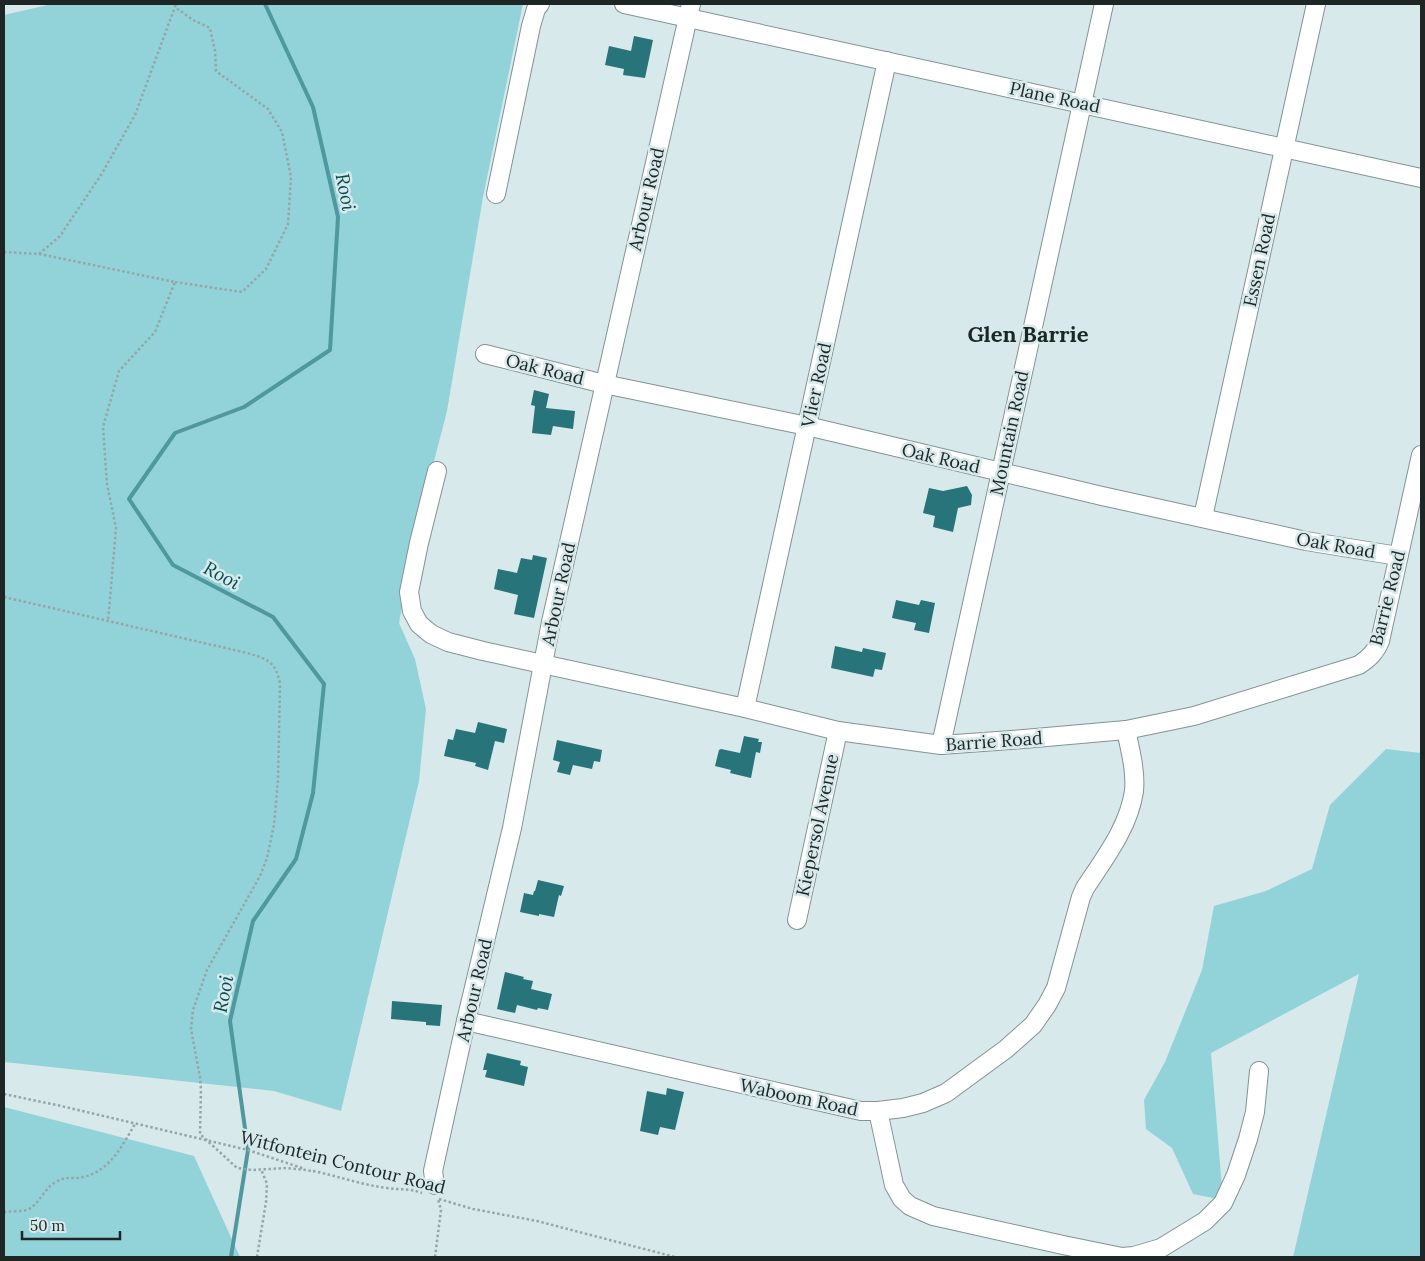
<svg xmlns="http://www.w3.org/2000/svg" width="1425" height="1261" viewBox="0 0 1425 1261" font-family="Lora,serif">
<rect width="100%" height="100%" fill="#d7e9eb"/>
<g fill="#91d3d9">
<path d="M52,4H523L483,197L447,411L419,519L399,623L415,659L426,709L419,781L341,1111L274,1091L4,1062V15Z"/>
<path d="M1386,749L1421,753V1257H1293L1359,974L1211,1053L1223,1200L1193,1194L1172,1148L1146,1129L1144,1100L1165,1062L1202,970L1214,906L1266,891L1312,869L1330,805Z"/>
<path d="M4,1107L194,1156L240,1257H4Z"/>
</g>
<g fill="none" stroke-linecap="round" stroke-linejoin="round">
<path stroke="#4f989e" stroke-width="4" d="M231,1257L248,1150L230,1021L253,921L296,859L313,793L324,684L273,617L173,565L129,499L175,433L244,407L330,350L338,217L313,107L265,4"/>
</g>
<g fill="#27747a">
<path d="M634,36L653,40L645,78L623,75L624,69L605,65L609,46L631,51Z"/>
<path d="M534,390L549,394L546,408L575,411L573,429L553,426L551,435L532,433L535,406L531,405Z"/>
<path d="M967,486L972,495L971,505L958,508L953,532L933,527L935,516L923,513L929,488L943,491Z"/>
<path d="M533,555L547,558L534,618L514,614L518,595L494,589L498,569L517,573L521,558L532,560Z"/>
<path d="M896,600L919,605L921,600L935,603L929,633L914,630L916,623L892,618Z"/>
<path d="M835,646L862,652L863,648L886,653L882,670L875,669L873,677L831,668Z"/>
<path d="M478,722L507,729L504,743L495,741L488,770L475,766L476,763L444,756L448,739L453,740L456,729L475,733Z"/>
<path d="M744,736L759,739L758,742H762L760,753L756,752L751,778L730,773L731,770L715,766L719,750L721,749L740,753Z"/>
<path d="M557,740L602,750L600,762L594,761L592,769L573,765L570,775L557,772L560,762L553,760Z"/>
<path d="M538,880L564,886L561,896L559,895L554,917L539,914V916L520,912L524,893L533,895L534,891H535Z"/>
<path d="M505,972L524,977L523,979L533,981L531,989L552,994L548,1010L538,1008L537,1010L517,1005L515,1013L497,1009Z"/>
<path d="M392,1001L442,1005L440,1026L426,1025V1022L391,1019Z"/>
<path d="M487,1053L521,1061L520,1065L528,1067L524,1086L485,1077L487,1070H483Z"/>
<path d="M667,1088L684,1092L675,1130L660,1127L658,1135L640,1131L647,1091L666,1095Z"/>
</g>
<g fill="none" stroke-linecap="round" stroke-linejoin="round">
<defs>
<g id="minor">
<path d="M624,4L1421,178"/>
<path d="M496,194L531,26L536,9L540,4"/>
<path d="M485,354L604,384L807,426L1102,496L1306,541L1398,556"/>
<path d="M437,471L419,543L409,592L412,611L419,624L431,634L448,642L483,651L745,708L838,731L941,745L1024,739L1126,730L1194,716L1359,665C1369,658 1375,653 1380,641L1421,455"/>
<path d="M1203,517L1316,4"/>
<path d="M745,708L887,61"/>
<path d="M941,745L1104,4"/>
<path d="M797,920L838,731"/>
<path d="M466,1021L861,1111H878L903,1108L923,1103L946,1093L1006,1049L1033,1025L1047,1005L1056,988L1081,897L1085,888C1104,859 1129,827 1134,791C1136,771 1130,749 1126,730"/>
<path d="M878,1111L894,1185L902,1199L910,1206L933,1216L1063,1245L1122,1257L1134,1256L1161,1248L1205,1221L1223,1203L1236,1175L1248,1139L1255,1112L1259,1071"/>
<path d="M435,1185L433,1171L466,1021L512,828L551,622L691,4"/>
</g>
</defs>
<use href="#minor" stroke="#839395" stroke-width="20"/>
<g stroke="#97a5a7" stroke-width="2.5" stroke-dasharray="2.5 2.5" stroke-linecap="butt">
<path d="M4,252L39,254L175,282L155,332L119,371L103,427L107,484L116,528L108,622"/>
<path d="M39,254L60,236L101,175L135,115L176,4"/>
<path d="M175,282L242,292L266,269L288,224L291,177L282,132L268,109L216,71L215,51L210,28L193,20L175,7"/>
<path d="M4,597L243,652C265,658 276,660 280,684L278,780L274,825L267,858L260,876L207,970L193,1010L191,1029L200,1077L201,1090L200,1134L237,1168L252,1170L286,1168L314,1171"/>
<path d="M4,1094L61,1106L248,1150L305,1169"/>
<path d="M313,1171C338,1176 362,1185 387,1188C400,1190 409,1188 422,1193"/>
<path d="M439,1199L473,1209L537,1221L675,1257"/>
<path d="M4,1212C11,1211 20,1212 27,1210C39,1205 44,1189 54,1183C67,1175 70,1180 83,1177C110,1171 122,1146 135,1124"/>
<path d="M257,1257L266,1202L267,1184L261,1169"/>
<path d="M435,1257L441,1210L438,1199"/>
</g>
<use href="#minor" stroke="#fff" stroke-width="18"/>
</g>
<g text-anchor="middle" dominant-baseline="central" stroke-width="5" stroke-linejoin="round" paint-order="stroke">
<g font-size="18" fill="#1e2525" stroke="#d7e9eb">
<text transform="translate(1055 97) rotate(12)">Plane Road</text>
<text transform="translate(646 199) rotate(-77)">Arbour Road</text>
<text transform="translate(1259 260) rotate(-78)">Essen Road</text>
<text transform="translate(545 369) rotate(14)">Oak Road</text>
<text transform="translate(816 385) rotate(-78)">Vlier Road</text>
<text transform="translate(1009 433) rotate(-78)">Mountain Road</text>
<text transform="translate(941 458) rotate(13)">Oak Road</text>
<text transform="translate(1336 545) rotate(10)">Oak Road</text>
<text transform="translate(558 594) rotate(-78)">Arbour Road</text>
<text transform="translate(1387 598) rotate(-76)">Barrie Road</text>
<text transform="translate(994 741) rotate(-4)">Barrie Road</text>
<text transform="translate(817 825) rotate(-78)">Kiepersol Avenue</text>
<text transform="translate(474 990) rotate(-77)">Arbour Road</text>
<text transform="translate(799 1097) rotate(12)">Waboom Road</text>
<text transform="translate(343 1162) rotate(14)">Witfontein Contour Road</text>
</g>
<g font-size="19" font-style="italic" fill="#064b50" stroke="#d7e9eb">
<text transform="translate(346 192) rotate(79)">Rooi</text>
<text transform="translate(222 575) rotate(28)">Rooi</text>
<text transform="translate(223 994) rotate(-79)">Rooi</text>
</g>
<g font-size="22" font-weight="bold" fill="#1e2525" stroke="#d7e9eb">
<text x="1028" y="334">Glen Barrie</text>
</g>
</g>
<rect width="1425" height="1261" fill="none" stroke="#1e2525" stroke-width="10"/>
<path d="M22 1231v8h98v-8" fill="none" stroke="#1e2525" stroke-width="2.5"/>
<text x="30" y="1231" font-size="15" fill="#1e2525" stroke="#d7e9eb" stroke-width="4" paint-order="stroke">50 m</text>
</svg>
